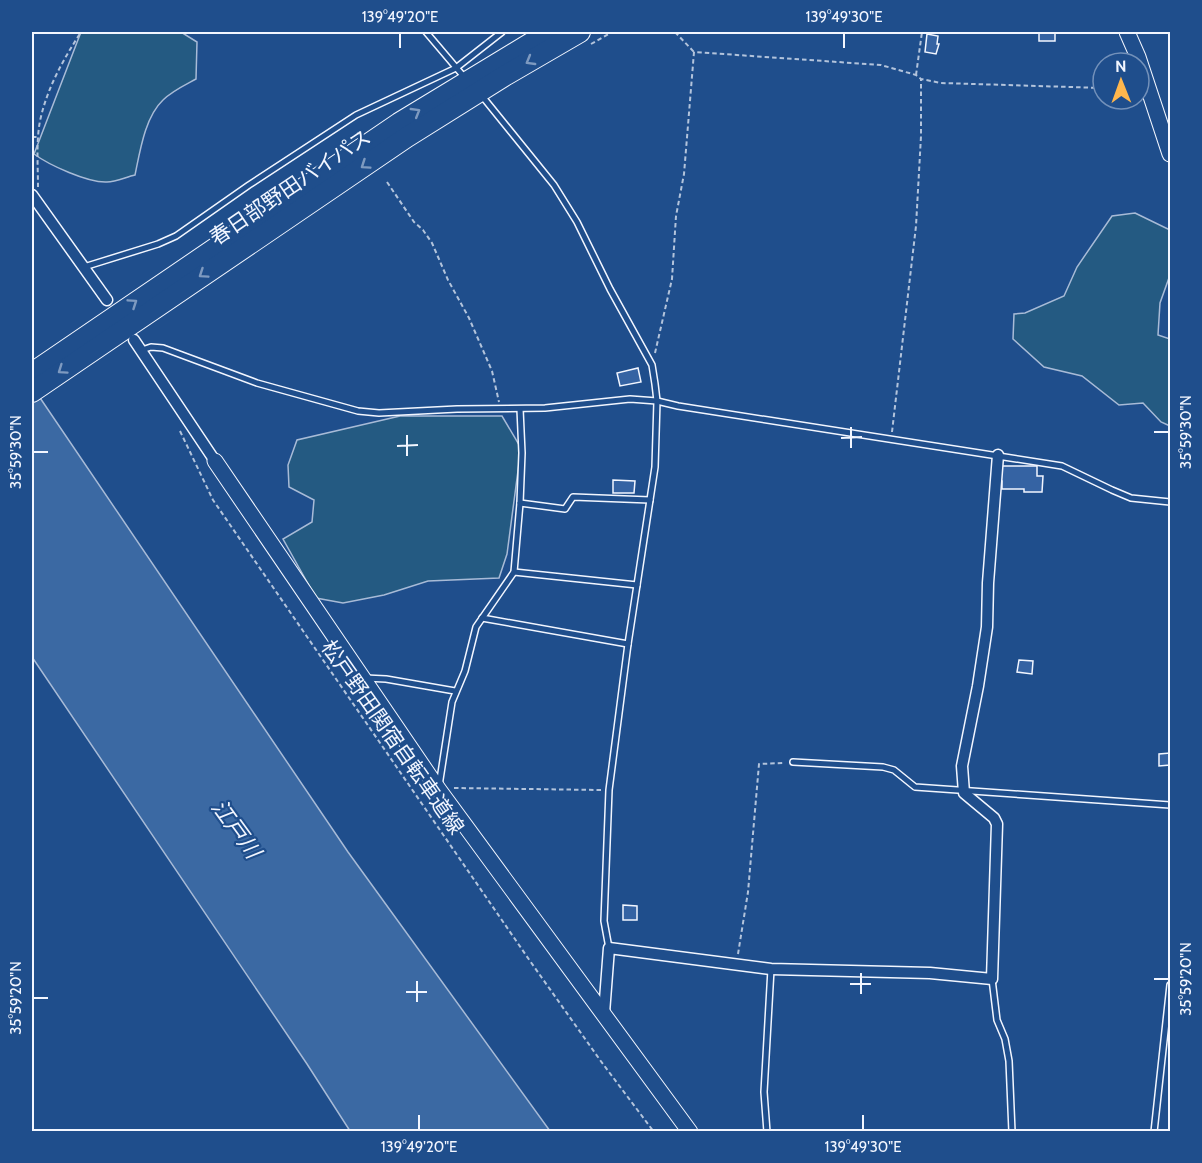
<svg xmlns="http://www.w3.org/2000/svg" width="1202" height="1163" viewBox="0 0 1202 1163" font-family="Cabin,'Noto Sans JP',sans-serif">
<rect width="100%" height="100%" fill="#1f4e8c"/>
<g fill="#245a82" stroke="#a8bbd7" stroke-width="1.5">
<path d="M81,32H181L197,42L196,79C185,85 172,91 163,100C145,117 140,151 135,175C126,177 116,182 107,182C88,183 49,165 34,154Z"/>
<path d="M1135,213L1170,230V275L1160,303L1158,335L1170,339V426L1161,422L1143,403L1119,405L1082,376L1044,367L1013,339L1014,314L1025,313L1064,296L1077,267L1112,216Z"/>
<path d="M400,416H502L521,448L507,554L499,578L428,581L384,595L343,603L316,598L283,539L312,522L314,500L289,487L288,465L297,440Z"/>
</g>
<path fill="#3b69a3" stroke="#a8bbd7" stroke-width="1.5" d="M32,386L348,852L550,1131H350L307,1064L32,657Z"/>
<g fill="#3563a3" stroke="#f2f6ff" stroke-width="1.5">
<rect x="1039" y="32" width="16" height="9"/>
<path d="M927,34L938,36L937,44H939L936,54L925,52Z"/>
<path d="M638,368L641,382L620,386L617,373Z"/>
<path d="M999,466H1037V476H1043L1042,492H1024V489H1002V481H998Z"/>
<path d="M613,480L635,481L634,493H613Z"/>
<path d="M1019,660L1033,661L1032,674L1017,672Z"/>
<path d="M1170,753V765L1159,766V754Z"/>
<path d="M623,905L637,906V920H623Z"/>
</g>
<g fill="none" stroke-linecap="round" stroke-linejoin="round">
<defs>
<g id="lane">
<path d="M426,32L465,78"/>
<path d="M482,96L554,185L577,222L610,289L652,365L655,384L657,401L655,467L628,644L609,790L604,921L609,948"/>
<path d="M84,267L158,244L176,236L249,185L356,115L456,68L502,32"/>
<path d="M142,350L151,347L163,348L257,383L358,411L379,413L457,409L545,408L630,399L657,401L678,406L1062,466L1112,490L1131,498L1170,502"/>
<path d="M520,503L565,509L573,497L650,500"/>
<path d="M514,572L637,585"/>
<path d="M482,618L628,644"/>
<path d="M365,678L386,679L455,691"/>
<path d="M793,762L883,767L894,770L915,787L1170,805"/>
<path d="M439,786L452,702L465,671L476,627L514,572L520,503L522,453L520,409"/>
<path d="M992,979L997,1020L1005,1039L1009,1061L1012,1132"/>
<path d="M767,1132L764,1092L771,969"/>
<path d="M1154,1132L1170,985"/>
</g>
<g id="street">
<path d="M32,195L107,300"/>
<path d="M134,340L215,461"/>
<path d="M604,1013L609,948L771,969L930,973L992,979L997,824L994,818L964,793L962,766L978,686L987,627L988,583L998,455"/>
</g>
<g id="secondary">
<path d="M1127,32L1138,57L1170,154"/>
<path d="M215,461L439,790L690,1132"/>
</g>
<g id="highway">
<path d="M32,373L399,123L549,32"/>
<path d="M32,392L407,137L506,75L580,32"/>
</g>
</defs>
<use href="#lane" stroke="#f2f6ff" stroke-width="8"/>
<use href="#street" stroke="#f2f6ff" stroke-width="13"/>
<use href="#secondary" stroke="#f2f6ff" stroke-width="17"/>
<use href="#highway" stroke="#f2f6ff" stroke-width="22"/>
<g stroke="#b3c4dc" stroke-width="2" stroke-dasharray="4.5 3" stroke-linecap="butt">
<path d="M675,32L694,52"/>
<path d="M591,44L612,32"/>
<path d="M916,75L922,32"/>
<path d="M32,137H39"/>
<path d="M387,182L414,222L423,230L432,243L448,280L469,318L492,371L499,402"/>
<path d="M38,187C38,166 36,142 40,121C47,88 63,60 81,32"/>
<path d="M655,353L672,279L676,216L684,174L694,52L881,65L916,75L921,79L941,83L1103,88"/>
<path d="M180,431L213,500L530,961L600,1060L654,1132"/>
<path d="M892,432L916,226L921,136V79"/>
<path d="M454,788L601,790"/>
<path d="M738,954L748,892L759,764L784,763"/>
</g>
<use href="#lane" stroke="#1f4e8c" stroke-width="5"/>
<use href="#street" stroke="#1f4e8c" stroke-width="10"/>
<use href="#secondary" stroke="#1f4e8c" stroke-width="15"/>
<use href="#highway" stroke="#1f4e8c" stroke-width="20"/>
</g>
<defs><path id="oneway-chevron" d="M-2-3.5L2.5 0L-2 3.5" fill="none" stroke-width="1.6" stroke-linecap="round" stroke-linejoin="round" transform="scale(1.5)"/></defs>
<g stroke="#7e9ac0">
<use href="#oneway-chevron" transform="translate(530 61) rotate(150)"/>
<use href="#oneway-chevron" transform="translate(416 112) rotate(-31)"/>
<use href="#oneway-chevron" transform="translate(365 165) rotate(146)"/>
<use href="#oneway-chevron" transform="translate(203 274) rotate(146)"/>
<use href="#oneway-chevron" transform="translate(133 303) rotate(-34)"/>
<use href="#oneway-chevron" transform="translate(62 370) rotate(145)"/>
</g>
<path fill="none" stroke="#f2f6ff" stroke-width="2" d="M400,33V48M844,33V48M851,427V448M1154,432H1169M407,435V456M841,438L862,437M397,446L418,445M33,452H48M861,973V994M1154,979H1169M417,981V1002M850,984H871M406,992H427M33,998H48M419,1115V1130M863,1115V1130"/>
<g text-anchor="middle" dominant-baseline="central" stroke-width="4.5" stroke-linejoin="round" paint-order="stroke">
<g font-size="21" fill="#f2f6ff" stroke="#1f4e8c">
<text transform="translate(290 187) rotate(-34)">春日部野田バイパス</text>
<text transform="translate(393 737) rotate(55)">松戸野田関宿自転車道線</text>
</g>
<g font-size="22" font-style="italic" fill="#f2f6ff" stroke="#1f4e8c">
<text transform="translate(236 829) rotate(54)">江戸川</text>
</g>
</g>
<rect width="1202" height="1163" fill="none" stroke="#1f4e8c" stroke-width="66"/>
<g transform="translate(1121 81) rotate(359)"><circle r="28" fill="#1f4e8c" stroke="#7391ba" stroke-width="1.5"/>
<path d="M0-4.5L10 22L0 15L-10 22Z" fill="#ffb74d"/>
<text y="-9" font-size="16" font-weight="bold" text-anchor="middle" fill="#f2f6ff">N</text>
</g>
<rect x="33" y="33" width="1136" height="1097" fill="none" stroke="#f2f6ff" stroke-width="2"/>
<g font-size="15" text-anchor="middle" fill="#f2f6ff">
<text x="400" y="22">139°49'20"E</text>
<text x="844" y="22">139°49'30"E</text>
<text transform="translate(1186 432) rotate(-90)" y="5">35°59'30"N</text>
<text transform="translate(16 452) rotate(-90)" y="5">35°59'30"N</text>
<text transform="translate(1186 979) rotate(-90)" y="5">35°59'20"N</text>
<text transform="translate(16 998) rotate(-90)" y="5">35°59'20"N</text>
<text x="419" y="1152">139°49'20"E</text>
<text x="863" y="1152">139°49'30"E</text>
</g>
</svg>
